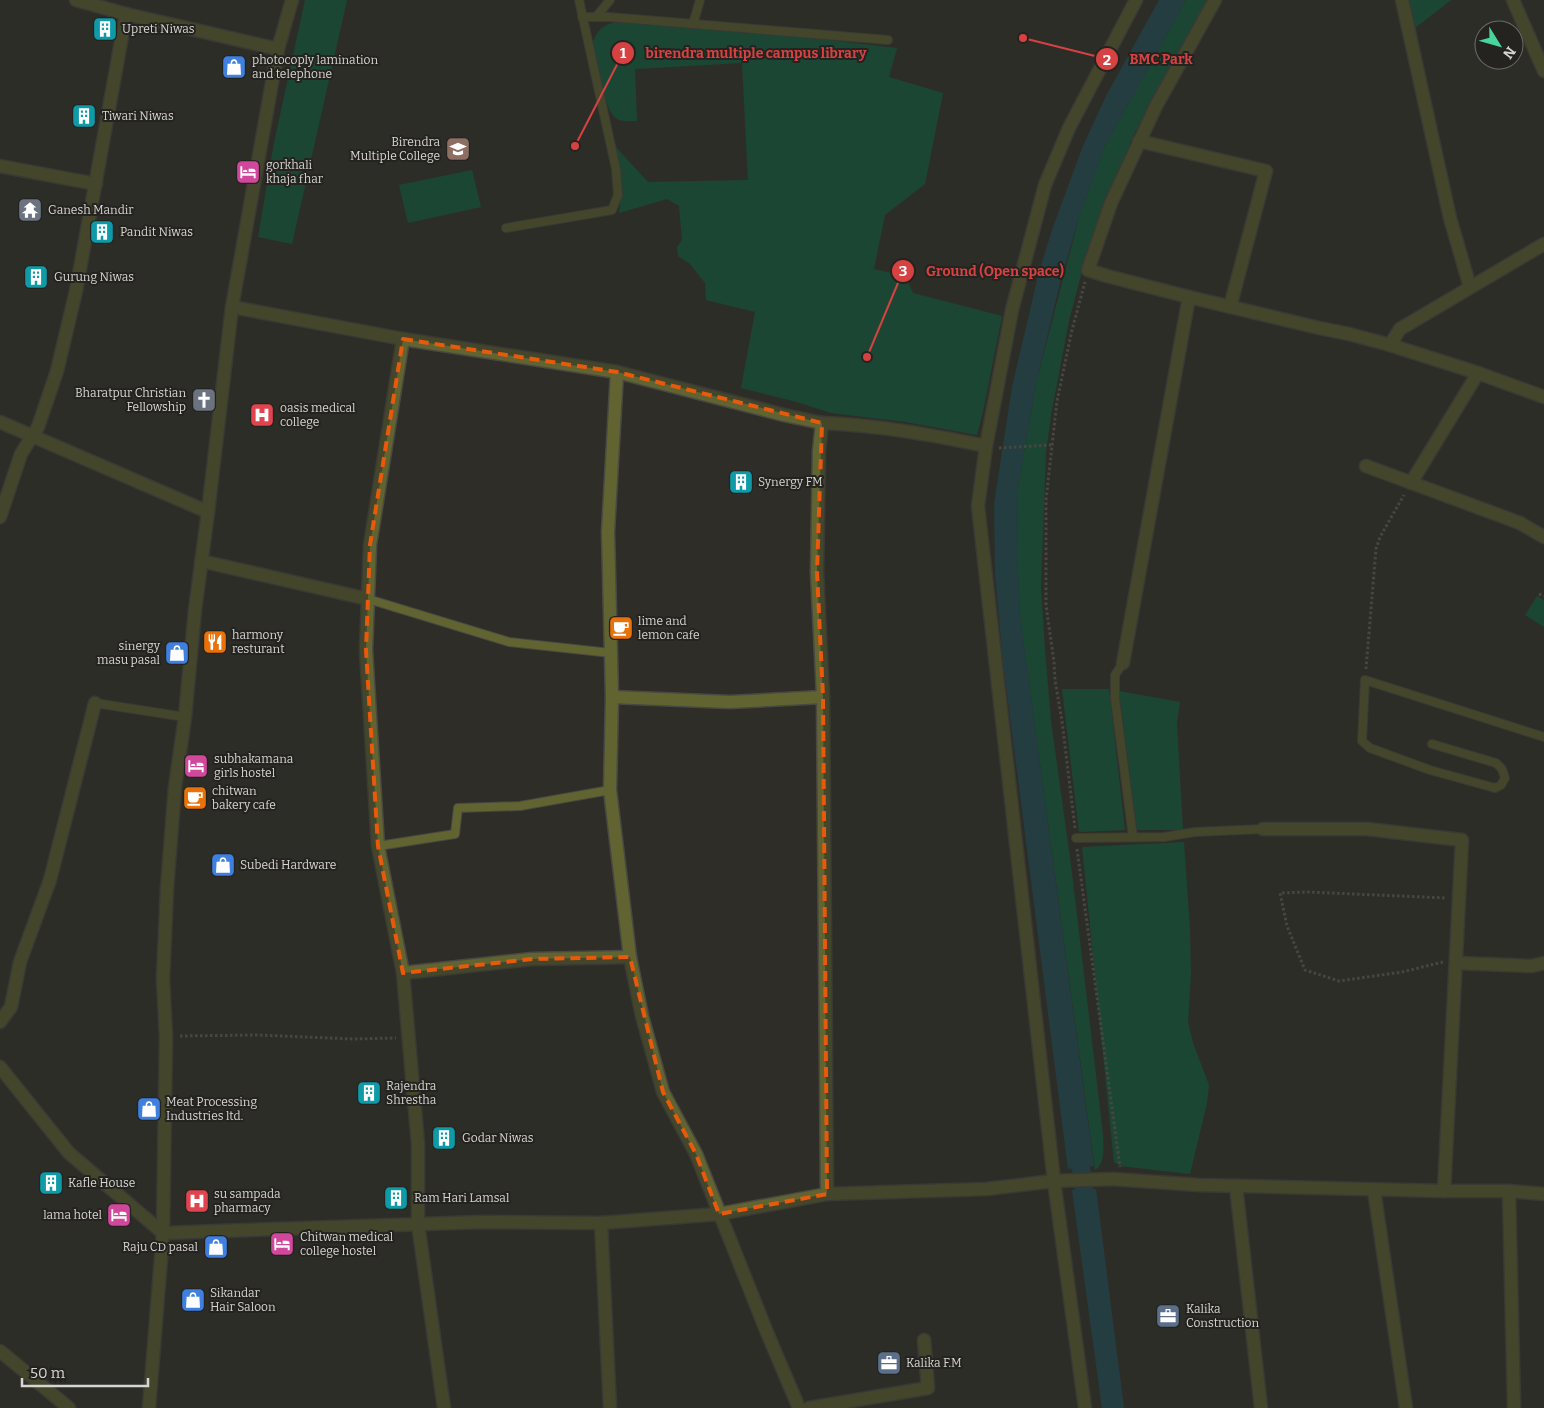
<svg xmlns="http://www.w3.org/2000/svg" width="1544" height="1408" viewBox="0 0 1544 1408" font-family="Bitter,serif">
<rect width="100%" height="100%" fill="#2e2d28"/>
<g fill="#066443">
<path d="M305,0H347L292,244L258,237L274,143Z"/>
<path d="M1186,0H1208L1133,136L1084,263L1069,321L1051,415L1046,452L1041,587L1045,650L1051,721L1071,865L1103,1134C1103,1145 1106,1163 1095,1170L1020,616L1017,553L1018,487L1037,379L1080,214L1105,146Z"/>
<path d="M1409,0H1451L1415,28Z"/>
<path d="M620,22L795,36L897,48L889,77L943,93L925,184L885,215L874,269L905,276L913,293L1002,316L983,412L977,435L905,422L831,413L797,402L741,388L755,312L706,300L705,283L690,264L678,256L677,247L682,240L679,206L667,199L619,213L621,195L614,145L648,182L748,180L742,63L635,69L637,121C631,121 622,122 617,119C603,111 597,59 593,42C598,28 606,23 620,22Z"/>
<path d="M472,170L481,207L408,223L399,185Z"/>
<path d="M1537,596L1544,600V627L1525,615Z"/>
<path d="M1062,689H1109L1125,830L1079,832Z"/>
<path d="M1119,691L1180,702L1177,724L1183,830H1137Z"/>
<path d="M1184,842L1190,930L1191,974L1188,1022L1193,1043L1209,1085L1207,1103L1190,1174L1120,1166L1114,1162L1082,847Z"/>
</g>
<g fill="#195060">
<path d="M1159,0H1186L1105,146L1080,214L1060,283L1037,379L1018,487L1017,553L1020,616L1094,1166L1068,1169L1003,662L995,573L994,504L1012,387L1039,272L1053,227L1083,146L1106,96Z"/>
<path d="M1096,1189L1124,1408H1102L1072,1190Z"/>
</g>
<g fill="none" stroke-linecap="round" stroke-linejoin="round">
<path stroke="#195060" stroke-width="18" d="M1078,1146L1087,1212"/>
<defs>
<g id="service">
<path d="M582,17H609L888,40"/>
<path d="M596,17L610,0"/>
<path d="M693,24L700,0"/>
<path d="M506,228L612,210L618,195L616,169L579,0"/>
<path d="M368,599L509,642L611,653"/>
<path d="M1123,663L1115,675V699L1133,837"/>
<path d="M95,703L185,717"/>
<path d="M1432,744L1496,763L1502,769L1505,778L1501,785L1495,788L1430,770L1370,748L1362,741L1365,680L1544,737"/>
<path d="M1076,838L1164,837L1195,832L1263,829"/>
<path d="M378,846L455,834L458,808L520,806L610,790"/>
</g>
<g id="minor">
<path d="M76,0L126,14L278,49"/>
<path d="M1215,0L1156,106L1111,203L1088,270L1107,276L1189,297L1319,328L1349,334L1390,345L1478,373L1544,397"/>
<path d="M1402,0L1450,218L1470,287"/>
<path d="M1513,0L1544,71"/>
<path d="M1139,141L1266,171L1230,307"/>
<path d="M0,166L96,184"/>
<path d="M232,307L403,339L617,372L784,415L822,423L819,451L817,572L823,697L827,1194"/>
<path d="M403,339L370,545L366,650L378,846L403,973L418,1144V1224L444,1408"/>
<path d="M1390,345L1400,329L1544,244"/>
<path d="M617,372L608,532L612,697L610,790L630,957L642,1016L663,1092L696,1154L768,1335L799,1408"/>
<path d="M0,422L208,512"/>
<path d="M822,423C878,425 932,435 986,446"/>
<path d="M1366,466L1520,523L1544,537"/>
<path d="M1411,483L1478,373"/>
<path d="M0,517L21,454L38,427L57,371L76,291L126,14"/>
<path d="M201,561L368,599"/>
<path d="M1123,663L1189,297"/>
<path d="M612,697L730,702L823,697"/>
<path d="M1263,829H1367L1462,840L1444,1191"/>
<path d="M1457,963L1532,966L1544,963"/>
<path d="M403,973L532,959L630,957"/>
<path d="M0,1022L11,1007L20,962L50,880L95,703"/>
<path d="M0,1067L69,1153L163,1233L482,1222L601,1223L719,1214L827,1194L986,1189L1054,1181L1112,1179L1199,1185L1444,1191H1509L1544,1194"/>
<path d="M1236,1186L1261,1408"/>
<path d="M1374,1190L1406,1408"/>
<path d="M1509,1191L1514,1408"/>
<path d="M601,1223L610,1408"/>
<path d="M0,1351L69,1408"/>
<path d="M809,1408L928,1388L924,1340"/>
<path d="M1085,1408L1054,1181L978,506L986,446L1012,310L1045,185L1069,128L1136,0"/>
</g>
<path id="tertiary" d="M149,1408L163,1233L166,1037L163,979L167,888L175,787L185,717L195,610L208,512L232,307L278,49L292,0"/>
</defs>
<use href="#service" stroke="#494843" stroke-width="10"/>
<use href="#minor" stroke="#494843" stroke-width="15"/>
<use href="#tertiary" stroke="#494843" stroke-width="15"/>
<g stroke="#666561" stroke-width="3" stroke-dasharray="2.5 2.5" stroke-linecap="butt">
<path d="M999,448L1051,445"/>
<path d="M1539,594L1544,596"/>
<path d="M1366,669L1376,549L1380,537L1404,495"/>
<path d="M1075,828L1062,721L1055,680L1054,662L1046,605V500L1057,401L1072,330L1085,282"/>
<path d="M1077,849L1120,1167"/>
<path d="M1443,962L1402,972L1339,981L1305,970L1287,926L1280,893L1307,892L1446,898"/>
<path d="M180,1036L257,1035L353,1039L396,1038"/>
</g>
<use href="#service" stroke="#616430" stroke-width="8"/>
<use href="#minor" stroke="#616430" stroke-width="12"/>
<use href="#tertiary" stroke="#616430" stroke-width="12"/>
</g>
<path d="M0 0H1544V1408H0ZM403,339L617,372L822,423L817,572L823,697L827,1194L719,1214L696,1154L663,1092L630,957L532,959L403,973L378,846L366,650L370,545Z" fill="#2e2d28" fill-opacity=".55" fill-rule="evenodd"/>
<path fill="none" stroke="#e8590c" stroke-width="4" stroke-dasharray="10 6" stroke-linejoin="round" d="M403,339L617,372L822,423L817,572L823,697L827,1194L719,1214L696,1154L663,1092L630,957L532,959L403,973L378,846L366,650L370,545Z"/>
<defs>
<symbol id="building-square" viewBox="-11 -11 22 22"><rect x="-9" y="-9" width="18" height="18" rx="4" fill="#0f9aa8" stroke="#24231f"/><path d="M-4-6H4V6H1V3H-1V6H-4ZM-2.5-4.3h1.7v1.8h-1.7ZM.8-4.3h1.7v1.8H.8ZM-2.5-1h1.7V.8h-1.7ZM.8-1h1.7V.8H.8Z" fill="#fff"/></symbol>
<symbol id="shop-square" viewBox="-11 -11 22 22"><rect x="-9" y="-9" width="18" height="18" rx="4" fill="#3f7fe0" stroke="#24231f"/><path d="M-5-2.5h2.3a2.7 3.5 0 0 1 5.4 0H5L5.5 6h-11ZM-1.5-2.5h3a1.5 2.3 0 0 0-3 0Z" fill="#fff"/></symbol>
<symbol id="university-square" viewBox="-11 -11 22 22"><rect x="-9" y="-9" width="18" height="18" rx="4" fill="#8d6e63" stroke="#24231f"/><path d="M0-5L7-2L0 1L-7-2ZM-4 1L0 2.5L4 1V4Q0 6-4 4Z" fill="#fff"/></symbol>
<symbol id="hotel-square" viewBox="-11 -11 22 22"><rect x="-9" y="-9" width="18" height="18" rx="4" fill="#d1479c" stroke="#24231f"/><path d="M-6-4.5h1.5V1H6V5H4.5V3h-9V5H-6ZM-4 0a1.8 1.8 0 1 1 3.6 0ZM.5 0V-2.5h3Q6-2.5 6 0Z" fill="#fff"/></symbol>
<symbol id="temple-square" viewBox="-11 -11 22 22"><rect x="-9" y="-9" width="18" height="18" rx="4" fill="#6b7280" stroke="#24231f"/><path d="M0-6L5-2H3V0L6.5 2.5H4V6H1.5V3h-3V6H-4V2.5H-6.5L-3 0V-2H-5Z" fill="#fff"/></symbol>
<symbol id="church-square" viewBox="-11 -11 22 22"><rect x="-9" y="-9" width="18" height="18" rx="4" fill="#6b7280" stroke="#24231f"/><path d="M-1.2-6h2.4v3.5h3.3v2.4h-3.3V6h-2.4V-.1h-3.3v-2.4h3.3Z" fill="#fff"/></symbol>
<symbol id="hospital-square" viewBox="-11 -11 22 22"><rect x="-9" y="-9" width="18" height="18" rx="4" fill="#e0444e" stroke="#24231f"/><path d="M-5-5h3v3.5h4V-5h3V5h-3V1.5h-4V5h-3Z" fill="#fff"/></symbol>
<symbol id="cafe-square" viewBox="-11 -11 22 22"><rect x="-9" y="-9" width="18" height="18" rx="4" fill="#e8710a" stroke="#24231f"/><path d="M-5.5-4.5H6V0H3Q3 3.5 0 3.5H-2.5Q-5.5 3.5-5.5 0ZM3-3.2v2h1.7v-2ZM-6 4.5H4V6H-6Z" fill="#fff"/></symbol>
<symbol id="restaurant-square" viewBox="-11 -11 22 22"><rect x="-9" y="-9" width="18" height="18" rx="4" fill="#e8710a" stroke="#24231f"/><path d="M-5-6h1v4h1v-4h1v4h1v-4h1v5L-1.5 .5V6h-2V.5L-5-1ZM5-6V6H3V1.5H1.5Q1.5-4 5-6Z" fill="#fff"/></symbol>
<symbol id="office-square" viewBox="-11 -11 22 22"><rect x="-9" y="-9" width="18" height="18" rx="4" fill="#5c6f8a" stroke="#24231f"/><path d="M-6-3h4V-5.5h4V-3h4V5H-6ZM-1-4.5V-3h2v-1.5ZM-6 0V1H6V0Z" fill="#fff"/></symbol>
</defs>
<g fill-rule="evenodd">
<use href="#building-square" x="91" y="15" width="28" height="28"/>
<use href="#shop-square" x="220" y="53" width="28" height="28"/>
<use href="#building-square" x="70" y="102" width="28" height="28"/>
<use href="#university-square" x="444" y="135" width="28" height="28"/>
<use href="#hotel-square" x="234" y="158" width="28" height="28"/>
<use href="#temple-square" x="16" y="196" width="28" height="28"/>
<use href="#building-square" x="88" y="218" width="28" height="28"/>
<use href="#building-square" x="22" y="263" width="28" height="28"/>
<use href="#church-square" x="190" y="386" width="28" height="28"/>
<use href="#hospital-square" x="248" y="401" width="28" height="28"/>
<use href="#building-square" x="727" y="468" width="28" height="28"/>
<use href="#cafe-square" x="607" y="614" width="28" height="28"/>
<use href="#restaurant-square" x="201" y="628" width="28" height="28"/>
<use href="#shop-square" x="163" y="639" width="28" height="28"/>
<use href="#hotel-square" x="182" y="752" width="28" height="28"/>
<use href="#cafe-square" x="181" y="784" width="28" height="28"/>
<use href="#shop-square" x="209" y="851" width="28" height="28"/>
<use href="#building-square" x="355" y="1079" width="28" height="28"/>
<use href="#shop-square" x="135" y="1095" width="28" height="28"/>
<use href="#building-square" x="430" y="1124" width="28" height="28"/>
<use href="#building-square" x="37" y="1169" width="28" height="28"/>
<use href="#building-square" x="382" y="1184" width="28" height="28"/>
<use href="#hospital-square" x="183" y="1187" width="28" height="28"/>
<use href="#hotel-square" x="105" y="1201" width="28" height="28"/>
<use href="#hotel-square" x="268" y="1230" width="28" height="28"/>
<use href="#shop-square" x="202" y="1233" width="28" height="28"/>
<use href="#shop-square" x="179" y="1286" width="28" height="28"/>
<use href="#office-square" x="1154" y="1302" width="28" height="28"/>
<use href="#office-square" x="875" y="1349" width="28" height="28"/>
</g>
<g text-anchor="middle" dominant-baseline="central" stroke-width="4" stroke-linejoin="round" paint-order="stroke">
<g font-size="12" fill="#d6d5d2" stroke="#24231f" text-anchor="start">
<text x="122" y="29">Upreti Niwas</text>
<text x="252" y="60">photocoply lamination<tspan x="252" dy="14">and telephone</tspan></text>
<text x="102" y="116">Tiwari Niwas</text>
<text x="440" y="142" text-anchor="end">Birendra<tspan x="440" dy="14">Multiple College</tspan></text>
<text x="266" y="165">gorkhali<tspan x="266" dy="14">khaja fhar</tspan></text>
<text x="48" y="210">Ganesh Mandir</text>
<text x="120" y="232">Pandit Niwas</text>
<text x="54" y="277">Gurung Niwas</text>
<text x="186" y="393" text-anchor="end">Bharatpur Christian<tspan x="186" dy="14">Fellowship</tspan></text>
<text x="280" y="408">oasis medical<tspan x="280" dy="14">college</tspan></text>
<text x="758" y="482">Synergy FM</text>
<text x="638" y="621">lime and<tspan x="638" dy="14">lemon cafe</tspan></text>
<text x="232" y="635">harmony<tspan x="232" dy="14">resturant</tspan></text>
<text x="160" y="646" text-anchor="end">sinergy<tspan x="160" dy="14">masu pasal</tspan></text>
<text x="214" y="759">subhakamana<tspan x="214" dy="14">girls hostel</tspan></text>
<text x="212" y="791">chitwan<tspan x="212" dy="14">bakery cafe</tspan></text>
<text x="240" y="865">Subedi Hardware</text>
<text x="386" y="1086">Rajendra<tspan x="386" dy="14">Shrestha</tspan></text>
<text x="166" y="1102">Meat Processing<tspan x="166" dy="14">Industries ltd.</tspan></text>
<text x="462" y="1138">Godar Niwas</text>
<text x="68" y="1183">Kafle House</text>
<text x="214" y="1194">su sampada<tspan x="214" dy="14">pharmacy</tspan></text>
<text x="414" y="1198">Ram Hari Lamsal</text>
<text x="102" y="1215" text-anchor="end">lama hotel</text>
<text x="300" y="1237">Chitwan medical<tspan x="300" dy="14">college hostel</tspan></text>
<text x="198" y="1247" text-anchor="end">Raju CD pasal</text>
<text x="210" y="1293">Sikandar<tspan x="210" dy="14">Hair Saloon</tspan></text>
<text x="1186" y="1309">Kalika<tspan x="1186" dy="14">Construction</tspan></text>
<text x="906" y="1363">Kalika F.M</text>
</g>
</g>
<path fill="none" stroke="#d64242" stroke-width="2" d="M575 146L623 53M1023 38L1107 59M867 357L903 271"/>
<g fill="#d64242" stroke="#24231f" stroke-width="2">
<circle cx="575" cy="146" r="5"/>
<circle cx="1023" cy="38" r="5"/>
<circle cx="867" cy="357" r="5"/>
<circle cx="623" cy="53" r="12"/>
<circle cx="1107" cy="59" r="12"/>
<circle cx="903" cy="271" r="12"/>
</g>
<g font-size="15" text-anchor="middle" font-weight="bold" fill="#fff">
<text x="623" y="58">1</text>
<text x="1107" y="65">2</text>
<text x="903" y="276">3</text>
</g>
<g font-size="14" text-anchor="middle" font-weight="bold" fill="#d64242" stroke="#24231f" stroke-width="4" stroke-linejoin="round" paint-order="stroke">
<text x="756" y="58">birendra multiple campus library</text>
<text x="1161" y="64">BMC Park</text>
<text x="995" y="276">Ground (Open space)</text>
</g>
<g transform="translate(1499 45) rotate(127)"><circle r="24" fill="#24231f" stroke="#6b6a67"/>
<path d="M0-4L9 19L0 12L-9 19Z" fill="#47d49d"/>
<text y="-8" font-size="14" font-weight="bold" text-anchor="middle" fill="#d6d5d2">N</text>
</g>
<path d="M22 1378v8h126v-8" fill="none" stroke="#d6d5d2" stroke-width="2.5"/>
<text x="30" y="1378" font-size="15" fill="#d6d5d2" stroke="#24231f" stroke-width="4" paint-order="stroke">50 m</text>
</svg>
